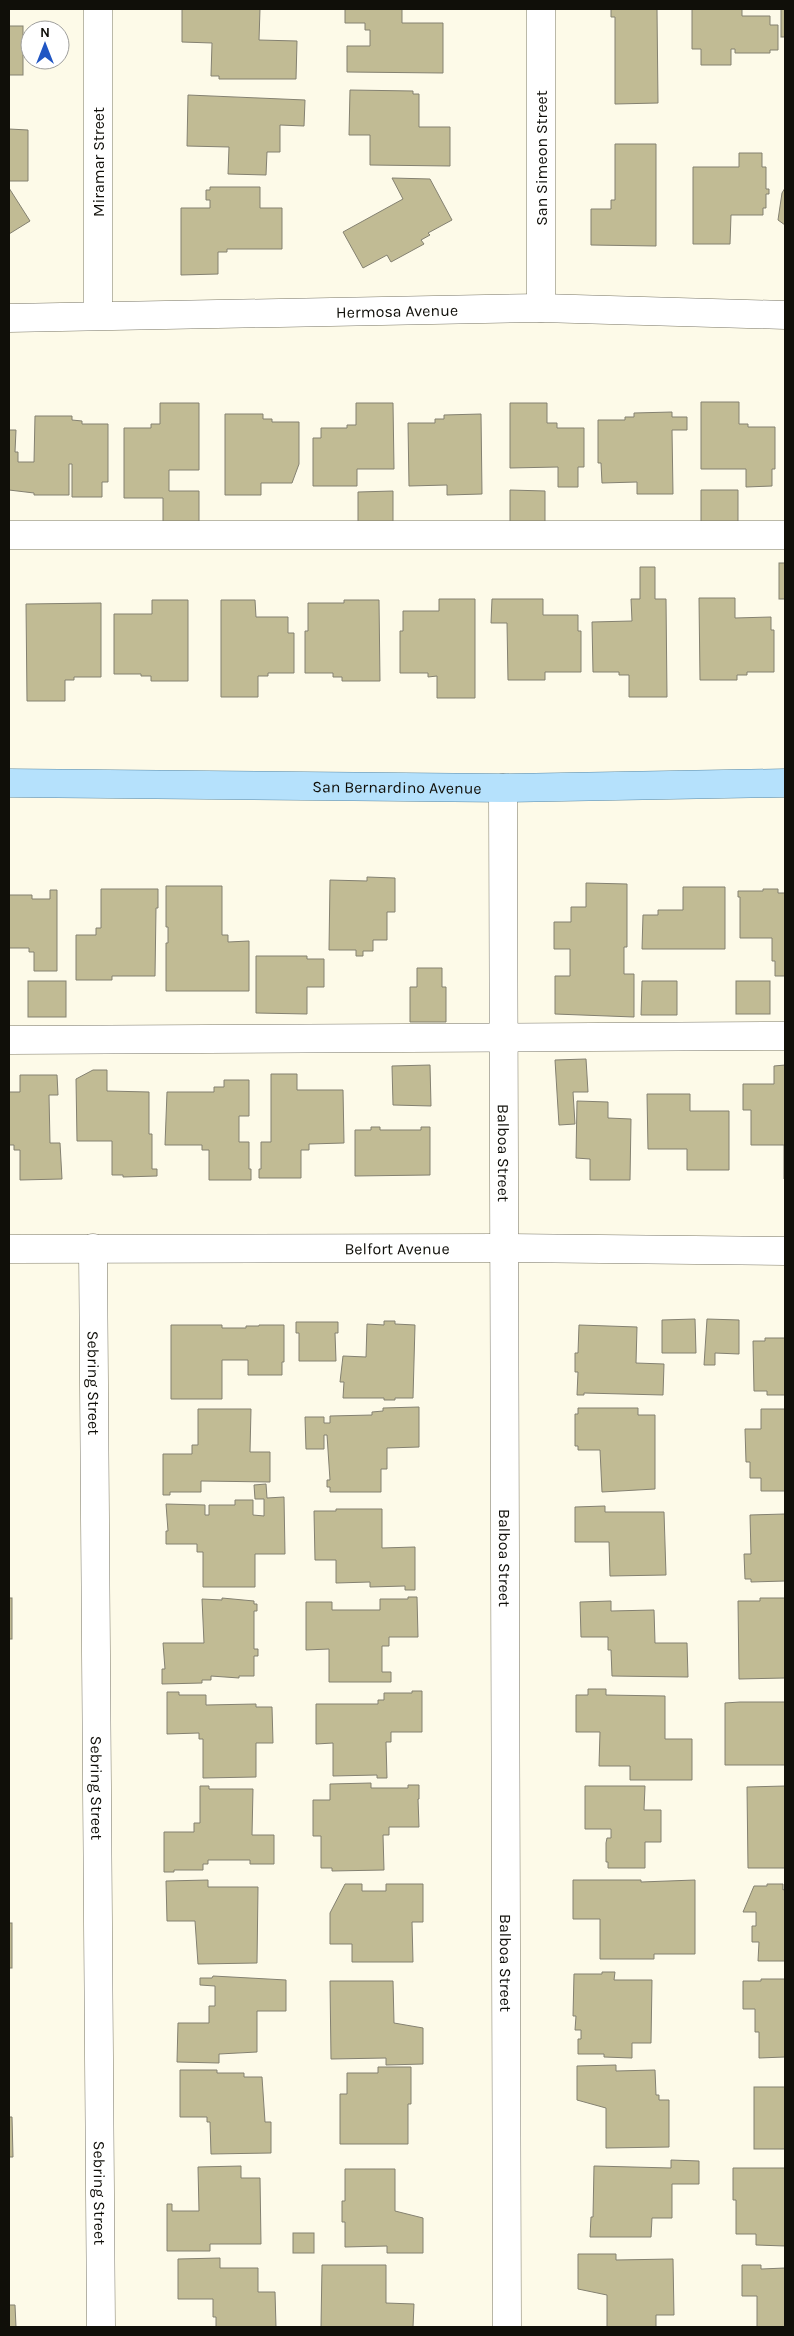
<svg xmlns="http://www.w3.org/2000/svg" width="794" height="2336" viewBox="0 0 794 2336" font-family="Karla,sans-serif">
<rect width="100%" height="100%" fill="#fdfae8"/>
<g fill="#c1bb94" stroke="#848171">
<path d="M182,9H260L259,40L297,41L296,79H219V76H211L212,43L182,42Z"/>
<path d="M345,9H402V23H443V73L347,72V46H370V30H365V23H345Z"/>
<path d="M611,9H657L658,103L615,104V17H611Z"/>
<path d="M692,9H742V16H770V25H778V50H770V53H735V49H731V65H701V49H692Z"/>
<rect x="781" y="9" width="4" height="28"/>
<rect x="9" y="26" width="14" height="49"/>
<path d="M350,90L413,91V94H419V127H450V166L370,165V135H349Z"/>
<path d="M188,95L305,100L304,126L280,125V152H267L266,175L228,174L229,147L187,146Z"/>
<path d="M9,129L28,130V181H9Z"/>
<path d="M615,144H656V246L591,245V209H611V200H615Z"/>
<path d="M739,153H762V167H766V189H769V194H766V208H763V215H731L730,244H693V167H739Z"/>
<path d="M392,178L430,179L452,220L428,233L430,235L421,240L424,244L391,262L387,255L363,268L343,232L403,199Z"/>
<path d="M210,187H260V208H282V249H227V252H218V274L181,275V208H210V200H206V190H210Z"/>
<path d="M9,188L30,221L9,234Z"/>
<path d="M785,188V225L778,220L782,193Z"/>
<path d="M701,402H739V424H748V427H775V469H772V486L746,487V469H701Z"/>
<path d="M160,403H199V470H169V491H199V530H163V498H124V428H151V424H160Z"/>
<path d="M356,403H393L394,469H357V486H313V438H321V428H347V425H356Z"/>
<path d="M510,403H547V423H557V428H584V467H578V487H558V467L510,468Z"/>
<path d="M672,412V417H687V430H672L673,494H637V482L602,483L601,463H598V420H625V417H634V413Z"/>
<path d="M225,414H263V419H272V422H299V464L292,483H261V495H225Z"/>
<path d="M481,414L482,494L447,495V485L409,486L408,423H435V419H444V415Z"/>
<path d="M35,416H72V420L82,421V424H108V482H102V497H72V464H69V495H34V493L9,490V430H16L15,452H18V462H34Z"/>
<path d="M510,490L545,491V528H510Z"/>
<path d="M701,490H738V528L701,529Z"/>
<path d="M393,491V528L358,529V492Z"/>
<rect x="779" y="563" width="6" height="36"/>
<path d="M640,567H655V599H666L667,697H629V675H619V672H593L592,622L632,621L631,599H640Z"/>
<path d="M699,598H735V618L771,617V630H774V672H747V675H737V680H700Z"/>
<path d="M439,599H475V698H437V676L428,677V673H400V631H403V611H439Z"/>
<path d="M492,599H543V615H578V631H581V672H545V680H508L507,623H491Z"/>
<path d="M152,600H188V681H151V676H141V674H114V614H152Z"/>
<path d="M221,600H255L256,617H288V633H294V673H268V676H258V697H221Z"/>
<path d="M344,600H379L380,681H342V677H333V673H305V631H308V603H344Z"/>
<path d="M101,603V677H74V680H65V701H27L26,604Z"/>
<path d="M367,877L395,878V912H387V940H373V951H363V956H356V950H329L330,880L367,881Z"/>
<path d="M586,883L627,884V947H624V974H634V1017L555,1014V976H570V949H554V922H571V907H586Z"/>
<path d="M166,886H222V935H228V942L249,941V991H166V943H168V927H166Z"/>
<path d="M683,887H725V949H642L643,915H658V910H683Z"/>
<path d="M101,889H158V908H156L155,976H112V980H76V935H96V928H101Z"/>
<path d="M763,889H778V893H785V976H775V961H772V938H740V897H738V891H763Z"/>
<path d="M50,890H57V971H34V952H29V948H9V895H32V899H50Z"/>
<path d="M256,956H307V959H324V987H307V1014L256,1013Z"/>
<path d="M417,968H442V987H446V1022H410V987H417Z"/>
<rect x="28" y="981" width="38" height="36"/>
<path d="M642,981H677V1015H641Z"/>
<rect x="736" y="981" width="34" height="33"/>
<path d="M586,1059L588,1092H573L575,1124L559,1125L555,1060Z"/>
<path d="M430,1065L431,1106L393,1105L392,1066Z"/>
<path d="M785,1065V1179H784V1145H751V1110H743V1084H774V1066Z"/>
<path d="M93,1070H107V1091L149,1092V1134H152V1169H157V1176L123,1177V1175H112V1141H77L76,1079Z"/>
<path d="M271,1074H297V1090H343L344,1143L309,1144V1150H301V1178H259V1169H261V1142H271Z"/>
<path d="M20,1075H57L58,1095H49L50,1143H60L62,1179L20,1180V1150H14V1145H9V1092H20Z"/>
<path d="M224,1080H249V1116H239V1142H249V1169H251V1180H209V1150H202V1145H165L167,1092H214V1087H224Z"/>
<path d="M647,1094H690V1111H729V1170H687V1149H648Z"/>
<path d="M577,1101L608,1102V1118L631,1119L630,1180H590V1159L576,1158Z"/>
<path d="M371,1127H380V1130H421V1127H430V1175L355,1176V1130H371Z"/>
<path d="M695,1319L696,1353H662V1320Z"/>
<path d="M707,1319L739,1320V1354L715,1353V1365H704Z"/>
<path d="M384,1321H395V1324L415,1325L413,1398H395V1400H384V1398H343L344,1382H340L343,1356L366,1357L367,1324L384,1325Z"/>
<path d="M296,1322H338V1333H335L336,1361H299V1333H296Z"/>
<path d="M171,1325H222V1328H246V1326H259V1325H284V1362H282V1375H248V1360H222V1399H171Z"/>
<path d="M579,1325L637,1327L636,1363L664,1364L663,1395L584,1393V1395H577L578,1372H575V1353H578Z"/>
<path d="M765,1338H785V1395H767V1391H754L753,1341H765Z"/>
<path d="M419,1407V1447L387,1448V1469H381V1492H330V1487H327V1480H330L327,1435H324V1449H306L305,1417H324V1423H330V1416L372,1415V1412L383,1411V1408Z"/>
<path d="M578,1408H638V1415H655V1489L602,1492L600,1450H578V1446H575V1414H578Z"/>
<path d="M198,1409H251L250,1452H270V1482L201,1481V1492H170V1495H163V1454H192V1445H198Z"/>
<path d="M761,1409H785V1491H761V1478H750V1462H746L745,1429H761Z"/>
<path d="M266,1484L267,1498L284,1497L285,1554H255V1587H203V1552H197V1544H166V1531H168L166,1504L205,1505V1515H209V1505H235V1500H253V1515L264,1516V1499H255L254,1485Z"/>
<path d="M605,1506V1512H664L666,1575L610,1576L609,1542H575V1507Z"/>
<path d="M336,1509H382V1548L415,1547V1590H405V1586L370,1587V1582L336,1583V1560H315L314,1511H336Z"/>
<path d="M785,1514V1581L751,1582V1579H745L744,1554H751L750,1515Z"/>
<path d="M408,1597H417L418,1637H389V1646H382V1672H391V1682H329V1649L306,1650V1602H332V1610H380V1599H408Z"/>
<rect x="9" y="1598" width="3" height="41"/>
<path d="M222,1598L254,1601V1604H257V1611H254V1649H258V1656H254V1676H239V1678L211,1676V1680H202V1683L162,1684V1669H165L163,1643H204L202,1599L222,1600Z"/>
<path d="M760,1598H785V1678L739,1679L738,1601H760Z"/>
<path d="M611,1601V1611L654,1610L655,1643H687L688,1677L612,1676L611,1650H608V1637H581L580,1602Z"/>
<path d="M588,1689H606V1695L665,1696V1739H692V1780H630V1766H599L600,1732H576V1695H588Z"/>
<path d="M412,1691H422V1732H391V1742H386L387,1778H377V1775L333,1776V1743L316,1744V1704H378V1700H384V1693H412Z"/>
<path d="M167,1692H179V1695H206V1705L256,1704V1707H272L273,1743H256V1777L203,1778V1739H199V1733L167,1734Z"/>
<path d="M740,1702H785V1765H725V1703Z"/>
<path d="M371,1783V1788H408V1785H419V1799H418L419,1827H389V1835H383L384,1870L332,1871V1868H321V1836H313V1800H330V1784Z"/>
<path d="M200,1786H209V1789H253L252,1835H274V1864H250V1860H208V1864H203V1870H174V1872H164V1832H194V1823H200Z"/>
<path d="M585,1786H645L644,1810H661V1842H645V1868H608V1862H606V1843L607,1838H611V1829H585Z"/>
<path d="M785,1786V1868H748L747,1787Z"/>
<path d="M208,1880V1887H258L257,1963L198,1964L195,1921H167L166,1881Z"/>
<path d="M573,1880H641V1882L695,1880V1954H654V1959H600V1919H573Z"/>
<path d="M345,1884H362V1891H386V1884H423V1922H412L413,1962H352V1944H330V1913Z"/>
<path d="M767,1884H783V1890L785,1889V1961H758L759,1942H752V1926H756V1912H743L754,1886H767Z"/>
<rect x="9" y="1923" width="3" height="45"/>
<path d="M602,1972H615L614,1980H652L651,2043H632V2058L604,2057V2054H578V2039H581V2030H575L576,2016H573L574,1974H602Z"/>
<path d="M213,1976L286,1980V2011H257V2052L219,2054V2063L177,2062L178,2023H209V2006H215V1986L200,1985V1978H212Z"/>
<path d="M761,1979H785V2057L759,2058V2032H755V2009H743V1981H761Z"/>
<path d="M330,1981H393L394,2023L423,2028V2064L386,2065V2058L331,2059Z"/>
<path d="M616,2065V2071L655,2070L656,2095H659V2100H669V2147L606,2148V2108L577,2100V2066Z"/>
<path d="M378,2067H411V2104H408V2144H340V2094H347V2073H378Z"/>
<path d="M180,2070H217V2073H244V2077H262L265,2122H271V2153L211,2154L210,2122H207V2117H180Z"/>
<rect x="754" y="2087" width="31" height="62"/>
<path d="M9,2117H12L13,2157H9Z"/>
<path d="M671,2160L699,2161V2184H672V2218H652L651,2237H590L591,2217H593L594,2166L671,2168Z"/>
<path d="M241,2166V2178H260L261,2244H210V2251H167V2204H172V2211H199L198,2167Z"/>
<path d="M733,2168H785V2246L756,2245V2234H736V2200H733Z"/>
<path d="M345,2169H395V2211L423,2218V2253H387V2246L345,2247V2222H342V2201H345Z"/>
<rect x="293" y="2233" width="21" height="20"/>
<path d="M578,2254H616V2260L673,2259L674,2315H656V2327H607V2295L578,2289Z"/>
<path d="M220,2258V2268H258V2292H275L276,2327H216V2317H213V2299H178V2259Z"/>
<path d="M322,2265H386V2303L414,2304L413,2327H321Z"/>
<path d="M742,2265H761V2269L785,2268V2327H757V2296H742Z"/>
<path d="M9,2305H15L16,2327H9Z"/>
</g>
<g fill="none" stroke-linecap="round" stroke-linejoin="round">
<defs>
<g id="minor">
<path d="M541,9V308"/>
<path d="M98,315V9"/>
<path id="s1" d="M9,318L541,308L785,315"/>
<path d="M9,535H785"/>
<path id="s2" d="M503,788L507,2327"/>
<path d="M9,1040L785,1036"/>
<path id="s3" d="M93,1248L101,2327"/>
<path id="s4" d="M9,1249L503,1248L785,1251"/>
</g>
<g id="major">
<path id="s5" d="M9,783L503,788L785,783"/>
</g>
</defs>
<use href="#minor" stroke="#7b7868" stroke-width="29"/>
<use href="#major" stroke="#5b8aa6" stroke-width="29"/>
<use href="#minor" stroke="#fff" stroke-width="28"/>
<use href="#major" stroke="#b5e1fc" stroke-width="28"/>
</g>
<g text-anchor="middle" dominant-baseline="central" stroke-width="4" stroke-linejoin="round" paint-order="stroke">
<g font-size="16" fill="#100f09" stroke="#fff">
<text transform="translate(541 158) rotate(-90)">San Simeon Street</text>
<text transform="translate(98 162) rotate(-90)">Miramar Street</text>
<text stroke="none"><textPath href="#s1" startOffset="388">Hermosa Avenue</textPath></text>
<text stroke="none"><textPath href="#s5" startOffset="388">San Bernardino Avenue</textPath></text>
<text stroke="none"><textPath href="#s2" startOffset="365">Balboa Street</textPath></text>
<text stroke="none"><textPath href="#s4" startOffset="388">Belfort Avenue</textPath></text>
<text stroke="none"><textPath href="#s3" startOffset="135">Sebring Street</textPath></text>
<text stroke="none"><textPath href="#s2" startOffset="770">Balboa Street</textPath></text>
<text stroke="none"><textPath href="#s3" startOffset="540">Sebring Street</textPath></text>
<text stroke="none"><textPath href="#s2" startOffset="1175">Balboa Street</textPath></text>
<text stroke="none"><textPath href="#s3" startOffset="945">Sebring Street</textPath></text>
</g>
</g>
<rect width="794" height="2336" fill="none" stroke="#100f09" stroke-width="20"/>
<g transform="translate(45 45)"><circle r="24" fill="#ffffff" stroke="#9f9f9d"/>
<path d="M0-4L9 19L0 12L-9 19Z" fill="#2056c3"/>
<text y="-8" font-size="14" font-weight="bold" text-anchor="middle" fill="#100f09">N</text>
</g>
</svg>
